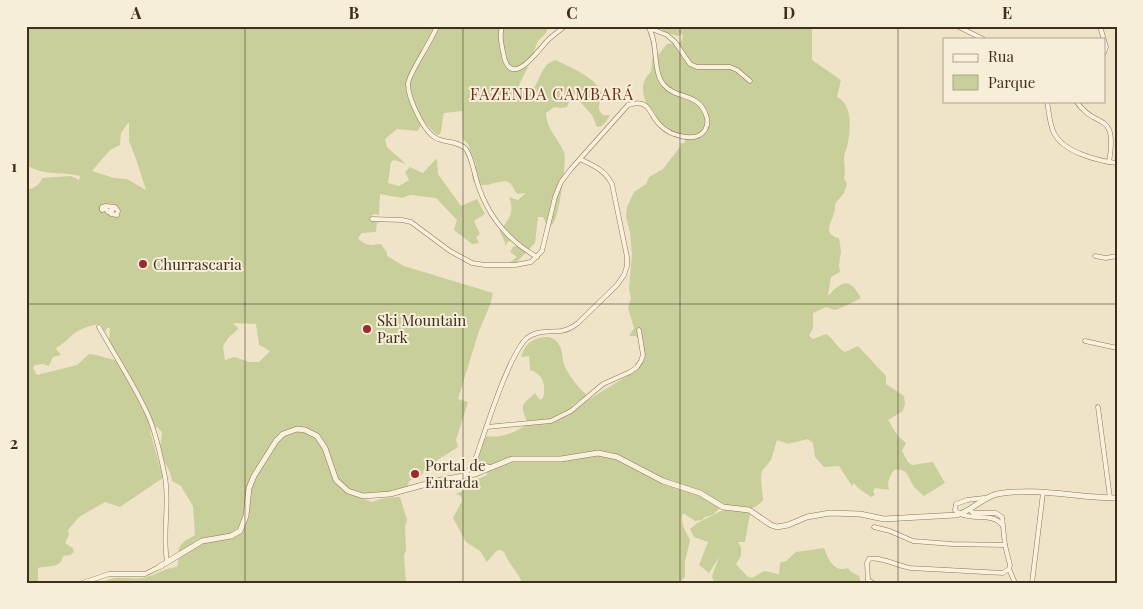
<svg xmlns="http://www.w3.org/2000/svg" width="1143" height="609" viewBox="0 0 1143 609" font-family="'Playfair Display',serif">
<rect width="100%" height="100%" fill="#f0e4c8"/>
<g fill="#c9cf9b" fill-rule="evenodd">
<path d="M26,26H549L546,33L538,41L527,69L519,85L526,95C541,88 538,64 556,60C572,69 593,75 602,93C601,103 595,108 603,115H610C607,120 604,127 597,127L592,115L574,95L571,97L567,107L561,108L554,107L546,113C547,130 558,138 564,152C567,161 559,219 552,225L546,223L543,217H538L535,243L517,262L509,263L517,257L510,252L513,247L519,245L515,240L509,241L505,246V243L500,231C509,219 515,213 509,197L518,200L526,193L517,194C515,191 512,185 510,183C500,176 487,192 473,181L472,174L476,165L468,144L463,139L462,111L444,113C442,119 442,131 440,134L437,135L423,121L418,131L397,129L385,139L387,147L406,164L394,160L391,162L388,183L399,186L409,180L405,172L410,167L423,173L437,158L438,174L461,206L477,199L485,214L474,221L480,234L476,237L479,243L472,244L454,230L457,220L436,198L410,195L402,198L380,194L379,215L374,214L370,217L373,221L380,222L377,223L376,232L362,233L358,238C366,247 371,245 381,244L387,253V256L404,266L493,293L490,305L479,331L458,399L468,402L456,440L458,447L427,467L420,477L409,481L408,486C391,495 370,494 351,494L372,502C381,498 390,497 400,497L407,520L405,527L406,549L404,556L406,583H103C114,574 129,580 142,578C154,576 164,568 177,567C179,563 177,559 178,554C178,543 187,540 195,535L193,506L181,486L172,481C171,470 164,464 161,453C159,447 162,439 162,432L157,427L150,431L163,478L120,507L105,502L79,517L68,530L69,535L65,543L73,548L74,552L70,555L63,556C61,569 48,565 38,568V583H26V190C34,188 39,186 42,178L71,176L79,180L80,176C60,171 47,177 26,165ZM128,123H129V141L136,159L146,190L127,179L114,178L92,171L110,150L120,145L121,133ZM233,323L256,324L259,345L270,351L259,362H250L234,357L225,360L223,346L229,337L237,330L238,328ZM101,324L105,332L107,328H110L109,342L119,356V360C109,360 100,355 89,354L77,365L37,375L33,368L35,365L43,364L49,366L53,357L61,355L56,349L57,347C63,344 65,342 70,337C78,329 90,325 101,324Z"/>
<path d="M657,26H812V60L841,80L837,97C853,105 851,130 847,147C846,150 844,154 844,158C844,165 846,171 844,178L847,184L844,193L835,204C837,218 818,233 839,238L841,251L839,265L840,272L831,277L828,295H829C844,279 850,279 861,298C856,301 838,310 834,310C831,309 829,308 826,307L813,313V328L809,336L813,339L826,334C834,339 837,348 845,352L858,346L886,376V384L904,396L905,403L903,411L888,420L898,436L906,443L902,451L908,462L912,465L933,462L945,483L924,496C921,493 917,490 914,487C908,477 908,468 894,470C889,477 887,482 889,490L875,488L873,491L875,495L871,497L858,488L854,483L852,486L839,466L824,467L815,457L813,443L808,439L788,444L777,440L771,460L762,471L761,478L763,500C750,516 738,506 722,508C717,509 716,513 712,515C707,517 705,516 702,520L695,521L683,513C680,524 685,530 690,540L685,562V577L680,583H522C519,573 508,563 504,552L501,550L496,551L487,562L480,551L466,542L453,518L462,501L461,496L456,494L469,488L474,481L487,475V467L480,465L475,461V456L481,451C481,445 482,440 487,436C498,439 521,432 527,422C520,403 521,406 535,393L540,400L543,398C546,386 544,374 530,370L529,356L521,357C522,353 524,349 526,346C534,337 553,332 559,345C563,350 562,358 564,364C567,373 579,389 587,395L571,406L576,405V410C587,400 601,392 614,384C622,379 631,375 636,368C643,359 643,344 636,336H629L634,328L628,308L631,298L629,289L632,254L630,232L626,217L627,207L634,192L646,184L649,177L663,169L680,147L681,143H684L686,140C679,133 668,129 658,127C657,124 657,119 656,115C654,110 648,107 646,102C641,92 642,79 651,72L653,52L659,54L667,44L681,42L683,37L682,34L678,36L666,33Z"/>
<path d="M723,510L743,511L750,514L745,542H738L741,547V556L736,564L748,577L752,578L764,571L779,574L780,563L786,561L796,552L824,548C828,559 834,573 848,568L850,571L859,576L861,583H714L712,576L719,557L709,573L699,565L708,542L694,537L690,529L697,523Z"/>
</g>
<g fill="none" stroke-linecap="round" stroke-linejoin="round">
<defs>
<g id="minor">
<path d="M437,26C432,41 408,74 408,84C408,98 424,134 438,139C447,143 458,141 466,149C472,158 474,172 477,182C487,214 507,240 537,257"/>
<path d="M502,26C499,37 502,46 504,57C512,88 537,52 547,41C552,36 559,31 565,26"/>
<path d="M957,26L983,39"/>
<path d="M1100,26L1106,47L1104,53"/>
<path d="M649,28L667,35L675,42L690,64L697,67H730L737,70L750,81"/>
<path d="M1047,101C1049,111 1049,123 1054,133C1063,152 1098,161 1117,163"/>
<path d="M1076,101C1096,131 1118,109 1109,162"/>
<path d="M106,206L115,207L118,211L117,215L111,214L113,209L108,212L105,208L102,210V207Z"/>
<path d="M372,219L402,220L411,222L450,251L472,263L485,265H515L531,262L542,251L555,197L561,182L571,169L628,105C634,103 641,102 646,106C652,112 654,120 660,125C669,135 696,144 705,130C708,125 708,120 706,115C698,92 677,100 664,85C652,72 659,44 648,26"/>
<path d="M1095,256L1106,258L1117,256"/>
<path d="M99,327C115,356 134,384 148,415C156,433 161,457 165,477C170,505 162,533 167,561"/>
<path d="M1085,341L1117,348"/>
<path d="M1098,407L1110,498"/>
<path d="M487,427L551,421L571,411L603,384L630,372L637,367L641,361L643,355L639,330"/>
<path d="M463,475L473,466C483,438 508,355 527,338C537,330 550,332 561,331C567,330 573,327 578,323L617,285L624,275L627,266V257L612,184C605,170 594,166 580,159"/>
<path d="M984,498L967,500L956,504L955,510C968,523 993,511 1002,525"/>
<path d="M874,527L890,531L913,541L952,544L1005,545"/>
<path d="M1009,569L1015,583"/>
<path d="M82,583L109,574H145L159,567"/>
<path d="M873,583L868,580L867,563L869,559C879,556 898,566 910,568L1003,573L1009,569L1010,565L1005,545L1002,517L996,513H973L971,511V508"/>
<path d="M1032,583L1043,493"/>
</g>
<g id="tertiary">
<path d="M474,464L488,467"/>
<path d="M159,567L202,541L231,536L240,531L246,516L249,488L254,476L276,441L283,434L297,429L305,430L317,436L325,448L336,480L348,491L363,496L390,494L441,480L475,474L512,459H561L598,453L617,457L663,481L700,493L723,507L749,510L771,525L777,527L788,525L807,517L830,513L860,514L884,519L956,515C971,512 981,498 997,494C1036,487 1077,498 1117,498"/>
</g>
</defs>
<use href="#minor" stroke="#8d765c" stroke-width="5"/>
<use href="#tertiary" stroke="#8d765c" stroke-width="6"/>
<use href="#minor" stroke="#faf1dc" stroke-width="4"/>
<use href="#tertiary" stroke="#faf1dc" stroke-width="5"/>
</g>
<path fill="none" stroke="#3d2e20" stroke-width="1" stroke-opacity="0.55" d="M245,26V583M463,26V583M680,26V583M898,26V583M26,304H1117"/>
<g fill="#9e2a2b" stroke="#f7eed8" stroke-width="2">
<circle cx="143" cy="264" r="5"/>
<circle cx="367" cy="329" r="5"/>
<circle cx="415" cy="474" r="5"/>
</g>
<g text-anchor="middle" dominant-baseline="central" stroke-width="4" stroke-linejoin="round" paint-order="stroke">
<g font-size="15" fill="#3d2e20" stroke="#f7eed8" text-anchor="start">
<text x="153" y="264">Churrascaria</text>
<text x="377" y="320">Ski Mountain<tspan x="377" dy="17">Park</tspan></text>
<text x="425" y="465">Portal de<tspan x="425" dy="17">Entrada</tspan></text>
</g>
<g font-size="16" letter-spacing="1" fill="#6b2e1e" stroke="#f7eed8">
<text x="552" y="93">FAZENDA CAMBARÁ</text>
</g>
</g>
<rect width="1143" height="609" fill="none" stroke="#f7eed8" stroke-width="55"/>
<rect x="943" y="38" width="162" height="65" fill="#f7eed8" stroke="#ada18e"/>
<rect x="953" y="54" width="25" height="8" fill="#faf1dc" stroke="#ada18e"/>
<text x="988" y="62" font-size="15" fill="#3d2e20">Rua</text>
<rect x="953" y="75" width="25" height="15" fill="#c9cf9b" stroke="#ada18e"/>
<text x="988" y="88" font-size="15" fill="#3d2e20">Parque</text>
<rect x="28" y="28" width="1088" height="554" fill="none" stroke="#3d2e20" stroke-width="2"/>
<g font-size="16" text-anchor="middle" font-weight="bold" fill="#3d2e20">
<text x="136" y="19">A</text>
<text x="354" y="19">B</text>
<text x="572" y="19">C</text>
<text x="789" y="19">D</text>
<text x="1007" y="19">E</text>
<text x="14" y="172">1</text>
<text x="14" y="449">2</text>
</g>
</svg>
